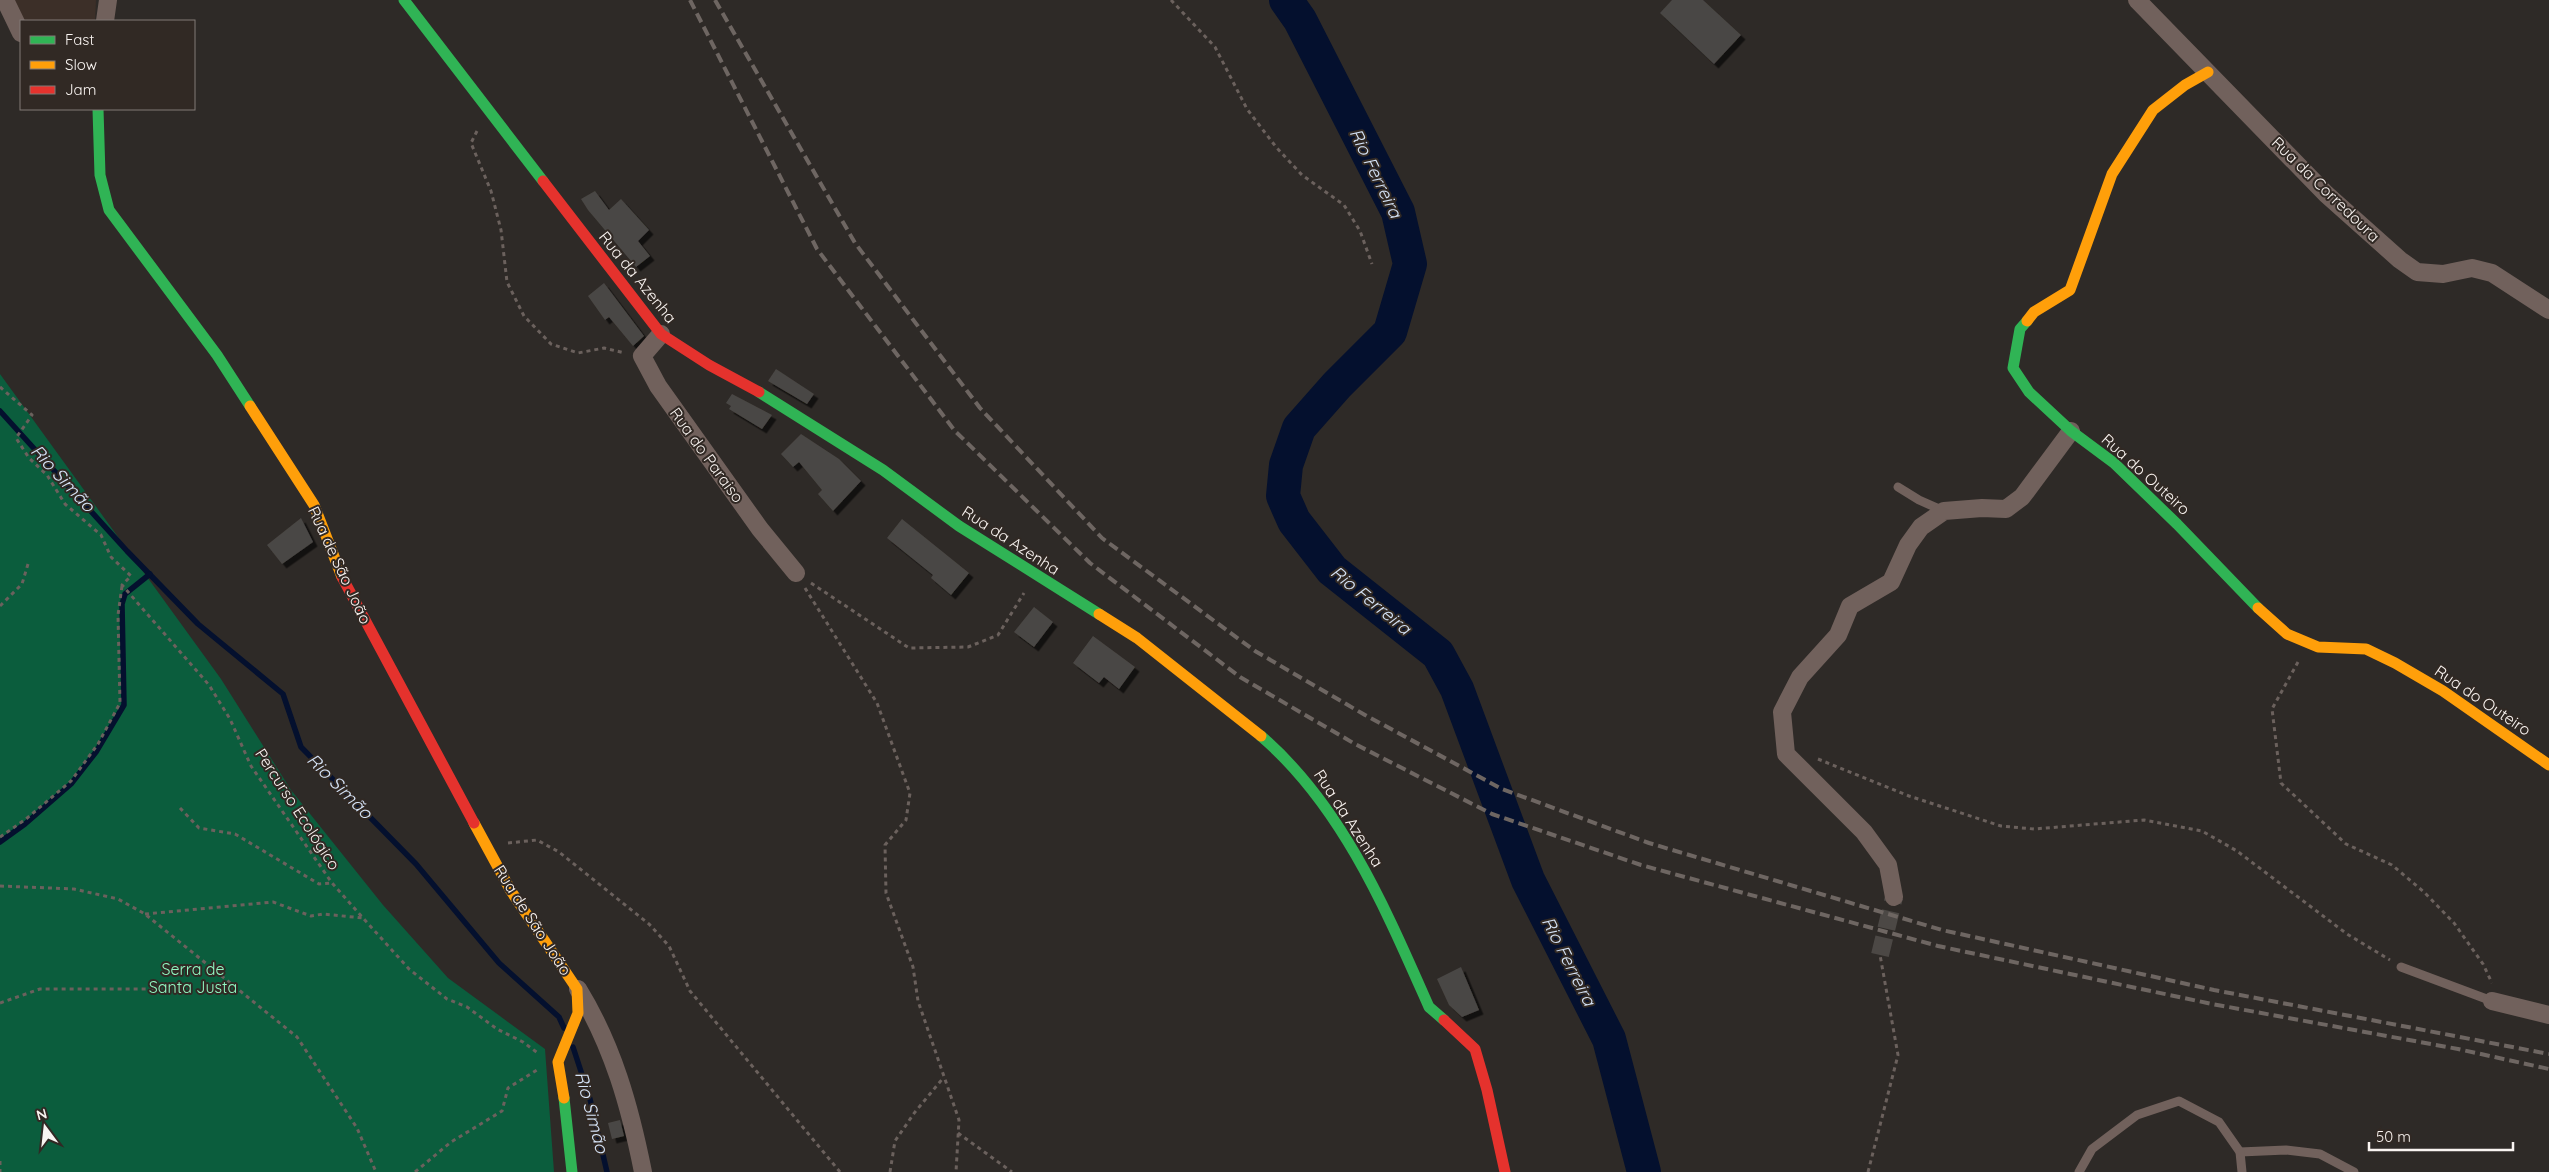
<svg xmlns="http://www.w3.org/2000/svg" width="2549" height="1172" viewBox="0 0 2549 1172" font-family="Quicksand,sans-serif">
<defs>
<filter id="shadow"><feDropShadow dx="4.5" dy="4.5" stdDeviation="0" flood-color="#0009"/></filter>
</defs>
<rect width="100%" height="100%" fill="#2e2a27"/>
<path fill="#3c2f28" d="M14,0H96L95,21H25Z"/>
<path fill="#0b5d3d" d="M0,374L221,679L291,790L383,905L448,978L545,1049L554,1172H0Z"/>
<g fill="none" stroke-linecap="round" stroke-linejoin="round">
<g stroke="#04102e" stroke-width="5.5">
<path d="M0,411L127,551L198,624L283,694L301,747L416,864L499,963L559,1017L564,1028"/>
<path d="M0,842L25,824L71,784L96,752L124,705L122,604L125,594L150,574"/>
<path d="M573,1047L590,1099L607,1172"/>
</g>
<path stroke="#04102e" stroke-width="34" d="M1286,0L1300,20L1398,212L1410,264L1390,332L1337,385L1299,428L1286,465L1283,496L1294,521L1332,570L1438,654L1457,689L1528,880L1609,1039L1644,1172"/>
</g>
<g fill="#4a4744" filter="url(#shadow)">
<path d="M1672,0H1703L1741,35L1714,64L1660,13Z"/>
<path d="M595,191L609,210L621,199L649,230L638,241L650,256L636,267L588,210L581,199Z"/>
<path d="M604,283L644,336L633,346L609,317L605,320L588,296Z"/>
<path d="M776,369L814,394L807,404L768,381Z"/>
<path d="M732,394L772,415L762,429L729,409L731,406L726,403Z"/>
<path d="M801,434L839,459L861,481L833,511L818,494L822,490L799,462L793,467L781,454Z"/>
<path d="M301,518L313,542L282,564L267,545Z"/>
<path d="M902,519L969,573L951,595L931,578L933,575L887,538Z"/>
<path d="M1034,607L1053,622L1034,647L1014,632Z"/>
<path d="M1093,636L1135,667L1119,689L1104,677L1099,683L1073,663Z"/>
<path d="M1461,967L1479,1010L1462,1017L1449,1005L1437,979Z"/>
<path d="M620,1120L624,1136L612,1139L608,1123Z"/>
</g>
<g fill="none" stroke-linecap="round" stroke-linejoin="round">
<path stroke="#4c4845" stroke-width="18" stroke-dasharray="18 9" stroke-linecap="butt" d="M1880,955L1894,897"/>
<g stroke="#6b615d" stroke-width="3" stroke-dasharray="4 4" stroke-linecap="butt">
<path d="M1171,0L1215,47L1247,109L1276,147L1302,175L1344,205L1360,231L1372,264"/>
<path d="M477,131L471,143L491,191L501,230L507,282L524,316L551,344L578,353L604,348L625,353"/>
<path d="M0,387L32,415L16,438L29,458L47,475L65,504L101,535L111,557L131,576L122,585L209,685L230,719L251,766L332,883L363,918L409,969L447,999L467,1007L497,1029L523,1042L539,1054"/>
<path d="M811,583L909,648L968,647L998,635L1024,593"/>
<path d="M805,588L877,703L910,793L906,820L885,845L886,893L913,967L918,1001L959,1120L956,1172"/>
<path d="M0,606L22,584L28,564"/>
<path d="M2298,662L2272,709L2281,783L2346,844L2392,865L2424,892L2454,923L2483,964L2492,983"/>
<path d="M1818,759L1909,796L2001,826L2034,829L2144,820L2202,831L2237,851L2347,934L2390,960"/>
<path d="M180,808L199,828L235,834L319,884L332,883"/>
<path d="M0,837L26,819L71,781L98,744L120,703L118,615L122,586"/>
<path d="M508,843L537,840L559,852L649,924L669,946L690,991L840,1172"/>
<path d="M0,886L74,889L118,899L145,914L297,1037L357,1128L376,1172"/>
<path d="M145,914L273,902L311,916L323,914L363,918"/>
<path d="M0,1003L40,989H165"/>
<path d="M958,1133L1012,1172"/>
<path d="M0,1161V1172"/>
<path d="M415,1172L451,1142L502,1111L508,1088L537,1070"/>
<path d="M890,1172L895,1141L915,1112L944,1077"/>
<path d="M1868,1172L1898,1055L1880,955"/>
</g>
<g stroke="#71615c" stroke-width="9">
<path d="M1898,487L1919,500L1944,511"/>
<path d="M2401,967L2492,1001"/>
<path d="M2240,1152L2286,1150L2320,1154L2354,1172"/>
<path d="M2079,1172L2092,1149L2137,1115L2179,1101L2219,1122L2240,1152L2242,1172"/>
</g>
<g stroke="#71615c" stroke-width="18">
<path d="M5,0L21,33"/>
<path d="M2137,0L2326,194L2400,260L2417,272L2443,274L2472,268L2492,273L2549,310"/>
<path d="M105,21L108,0"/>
<path d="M661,334L642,356L658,386L760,529L796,573"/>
<path d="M1894,897L1888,865L1864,832L1786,754L1782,712L1800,677L1838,635L1850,606L1891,582L1908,545L1921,527L1944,511L1982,508L2006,509L2022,497L2071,431"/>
<path d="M578,989C613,1046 630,1107 643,1172"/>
<path d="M2492,1001L2549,1015"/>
</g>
<g stroke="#30b455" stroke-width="11">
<path d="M404,0L543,181"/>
<path d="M98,109L100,175L109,210L217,355L250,406"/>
<path d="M2027,321L2020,329L2013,368L2029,392L2071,431L2114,463L2177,524L2258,608"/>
<path d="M759,392L883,470L959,526L1099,614"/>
<path d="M1261,736C1343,807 1386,910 1429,1007L1444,1020"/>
<path d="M564,1098L572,1172"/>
</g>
<g stroke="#ff9f0a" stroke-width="11">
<path d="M2027,321L2034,312L2070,290L2112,174L2153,110L2185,85L2208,72"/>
<path d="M250,406L314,505L342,577"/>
<path d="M2258,608L2287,634L2318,647L2366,649L2395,663L2443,691L2549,765"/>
<path d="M1099,614L1137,638L1261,736"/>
<path d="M474,823L511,891L577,989L578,1013L558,1062L564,1098"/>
</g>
<g stroke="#e5322d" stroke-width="11">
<path d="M543,181L661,334L709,365L759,392"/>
<path d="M342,577L474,823"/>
<path d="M1444,1020L1475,1049L1487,1090L1505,1172"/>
</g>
<g stroke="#6e6662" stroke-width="4" stroke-dasharray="10 5" stroke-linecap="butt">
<path d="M690,0L817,249L955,431L1090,563L1240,677L1355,744L1492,814L1641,865L1938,946L2212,1004L2458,1049L2549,1069"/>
<path d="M715,0L855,243L980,408L1102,538L1255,651L1365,715L1502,789L1649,843L1942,930L2214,990L2549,1054"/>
</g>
</g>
<g text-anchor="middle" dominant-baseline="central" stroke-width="4" stroke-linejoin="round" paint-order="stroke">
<g font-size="16" fill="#f9f4f1" stroke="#312924">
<text transform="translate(2326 189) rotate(44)">Rua da Corredoura</text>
<text transform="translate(638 277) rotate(51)">Rua da Azenha</text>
<text transform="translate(707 455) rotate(54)">Rua do Paraiso</text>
<text transform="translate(2146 474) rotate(42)">Rua do Outeiro</text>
<text transform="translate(1011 540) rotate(33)">Rua da Azenha</text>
<text transform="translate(340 565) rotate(65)">Rua de São João</text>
<text transform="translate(2483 700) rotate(34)">Rua do Outeiro</text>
<text transform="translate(298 809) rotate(57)">Percurso Ecológico</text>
<text transform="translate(1349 818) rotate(57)">Rua da Azenha</text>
<text transform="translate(533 920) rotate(57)">Rua de São João</text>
</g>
<g font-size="16" fill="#92fac4" stroke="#312924">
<text x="193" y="969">Serra de<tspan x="193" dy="18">Santa Justa</tspan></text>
</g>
<g font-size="18" font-style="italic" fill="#d6e4f8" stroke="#312924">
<text transform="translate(1376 173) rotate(64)">Rio Ferreira</text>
<text transform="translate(63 478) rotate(47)">Rio Simão</text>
<text transform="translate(1371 600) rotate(39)">Rio Ferreira</text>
<text transform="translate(340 786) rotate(45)">Rio Simão</text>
<text transform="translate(1569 961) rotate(63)">Rio Ferreira</text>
<text transform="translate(592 1112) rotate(75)">Rio Simão</text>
</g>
</g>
<rect x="20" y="20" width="175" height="90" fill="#312924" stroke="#817a76"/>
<rect x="30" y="36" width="25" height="8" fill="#30b455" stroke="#817a76"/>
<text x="65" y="45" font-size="15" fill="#f9f4f1">Fast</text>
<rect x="30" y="61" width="25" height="8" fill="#ff9f0a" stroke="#817a76"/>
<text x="65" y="70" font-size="15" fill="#f9f4f1">Slow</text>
<rect x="30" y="86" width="25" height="8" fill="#e5322d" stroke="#817a76"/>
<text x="65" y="95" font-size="15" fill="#f9f4f1">Jam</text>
<g transform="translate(45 1127) rotate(345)" stroke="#312924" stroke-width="4" paint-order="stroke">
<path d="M0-4L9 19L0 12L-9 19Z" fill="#f9f4f1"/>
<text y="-8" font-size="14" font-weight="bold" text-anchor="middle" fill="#f9f4f1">N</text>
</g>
<path d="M2369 1142v8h144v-8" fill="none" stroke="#f9f4f1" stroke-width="2.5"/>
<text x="2376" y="1142" font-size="15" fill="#f9f4f1" stroke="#312924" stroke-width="4" paint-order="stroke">50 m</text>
</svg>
